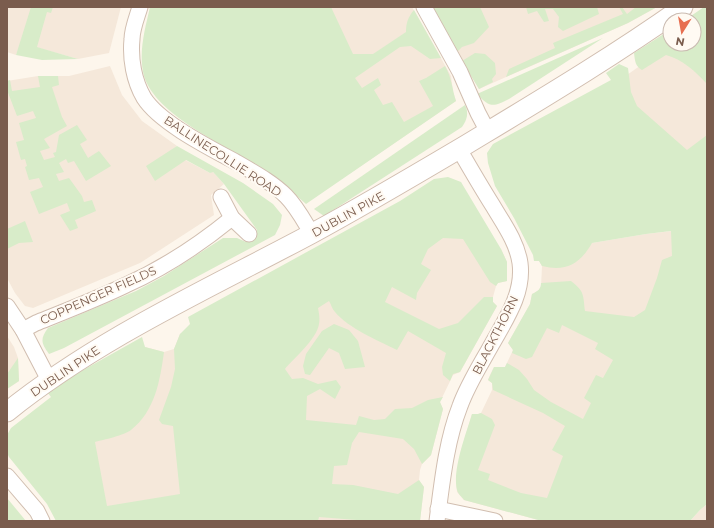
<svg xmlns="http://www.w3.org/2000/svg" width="714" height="528" viewBox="0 0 714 528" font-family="Montserrat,sans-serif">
<rect width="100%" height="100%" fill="#fdf6ec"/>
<g fill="#f5e8da">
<path d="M7,7H121L109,53L78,59L21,43L16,55L7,52Z"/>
<path d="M297,7H412L451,76L453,92L456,101L349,174Z"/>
<path d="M430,7H657L628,23L479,89Z"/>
<path d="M707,19V203L617,82L671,44H694Z"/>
<path d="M110,66L122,95L142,121L177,146L170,152L210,173L212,171L224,184L211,195L214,215L140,263L33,308L25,306L15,293L7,278V81L38,76H69Z"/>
<path d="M402,205L501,249L507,262V281L498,283L496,286L493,297V302L497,306L460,372L453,375L440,402L443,409L431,455L422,464L420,470L419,480L424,487L420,521H72L67,395L145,347L164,352L174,349L180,334Z"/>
<path d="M707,227L542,521L464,500L457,492L456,478L461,451L472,414H478L481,413L492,390V383L488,380L490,375L494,367H505L513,350L508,343L530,304L532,294L538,291L541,287L542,266L539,261H534L592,243L646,234Z"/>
<path d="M7,336L14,347L18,358L19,381L7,389Z"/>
<path d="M707,504V521H690L700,510Z"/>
</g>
<g fill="#d8ecc9">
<path d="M31,7H53L51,13L47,12L37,47L78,59L42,60L16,55Z"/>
<path d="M150,7H331L353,54H373L406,32C406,23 408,17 414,10L441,58L430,59L411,46L400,47L355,78L362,88L378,78L381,85L374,90L383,105L392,102L404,122L433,106L419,81L426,78L445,66C452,78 452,89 456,101L306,204C290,190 274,176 256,165C223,144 156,115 144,76C138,53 145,29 150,7Z"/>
<path d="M430,7H480L489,27L474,43L462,47L457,52Z"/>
<path d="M526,7H597L599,14L563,31L558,27L559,17L553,9H545L549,21L544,22L537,11L528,14Z"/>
<path d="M619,7H622L627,14L636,7H657L628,23L506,77L509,69L555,48L553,43L623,14Z"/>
<path d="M704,7H707V84C696,72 682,59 666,55L642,70C635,66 635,61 634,53L670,30V44H694V20H685Z"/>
<path d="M603,38L509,99C493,107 490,108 477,94Z"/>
<path d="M475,53L485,54L495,63L496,74L492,79L493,82L479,89L462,61Z"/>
<path d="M619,64L628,68L631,92L637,106L687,150L707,135V504L700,510L690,521H542L464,500C462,497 458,494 457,490C452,470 466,434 472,414H478L481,413L492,419L495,425L478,470L490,474L488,480L521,493L547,498L563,456L552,450L565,426L543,413L493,390L492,383L488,380L494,367H505L507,363L519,370L527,379L534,390L551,402L583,419L591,403L584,398L596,375L603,378L613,360L595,349L598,343L562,325L559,333L547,328L532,357L526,359L512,353L513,350L508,343L530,304L532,294C538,291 541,289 541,283L571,281C585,292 583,295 585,311L634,317L645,310L657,278L662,260L672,256L671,231L646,234L592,243C580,264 566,272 542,266L539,261H534L533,255L514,218L495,186L488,163L487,153L493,144L611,80L606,73Z"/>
<path d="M38,76H58L59,85L52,87L62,117L67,126L44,139L50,148L40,151L44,160L55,157L53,153L56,152L59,135L77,125L87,140L80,144L88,158L99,151L111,166L86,181L74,161L68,163L66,159L59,163L64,172L56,174L59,181L69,178L82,196L84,202L92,200L96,211L75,220L78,228L70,231L60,215L70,211L67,203L39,214L30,192L43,187L39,178L29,180L25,167L27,166L25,159L21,160L16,142L24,140L19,123L36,118L33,111L17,116L7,90V81L10,80L12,91L40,87Z"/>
<path d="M465,105C469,113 467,120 462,127L324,216L314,209Z"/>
<path d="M177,146L243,183L273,204L282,215L280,225L275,235L64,348L49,354C41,343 40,339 48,328L136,291L164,276L223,238H237L246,242L257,230L224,184L213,172L210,173L186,160L155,181L146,166Z"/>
<path d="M448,177L461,182L501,249L507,262V281L498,283L496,286L490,282L463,239L443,238L428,249L421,264L431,270L417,293L416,300L392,287L385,302L439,329L458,323L484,297H493V302L497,306L460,372L453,374L450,381L443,375L442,367L446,353L408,331L397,350C379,341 348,328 335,312C332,309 331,304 329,301L318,308C319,313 320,319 319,324C317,339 294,358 285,369L292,379L303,378L318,384L336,380L341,387L335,399L320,389L307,396L306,420L356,425L359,416L374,420L385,419L395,409L412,408L428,400L443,397L440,402L443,409L431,455L422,464L414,449L403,439L359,432L352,443L347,465L334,466L332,484L353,485L398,494L419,480L424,487L420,521H369L319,517L318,521H56L47,504L9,457L7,453V435L11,428L51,397L47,392L69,378L142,337L145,347L164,352C160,381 155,411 131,430C125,435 103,440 95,442L107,506L180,494L173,426L162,424L159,420L171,387L175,369L174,349L180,334L190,324L188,317L400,201L434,179Z"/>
<path d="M25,221L33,242L19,243L7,249V229Z"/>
<path d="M334,324L349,330L358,341L365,367L345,369L339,353L329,348L310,375L305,374L303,366L306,354L322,331Z"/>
<path d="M18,358L19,381L7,389V374Z"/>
<path d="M7,498L26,521H7Z"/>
</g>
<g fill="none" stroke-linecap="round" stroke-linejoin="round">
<defs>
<g id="minor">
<path d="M140,7C137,17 132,29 132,39C130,59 134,81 144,98C160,123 210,148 236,162C253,172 272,182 286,196C297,207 304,221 312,234"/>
<path d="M424,7L460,72L478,113L488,132"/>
<path d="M221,197L232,218L249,234"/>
<path d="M7,306L23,330L49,380"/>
<path d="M23,330L36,323C66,311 97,299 126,285C164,268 200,244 232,218"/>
<path d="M7,476L37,511L42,521"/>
<path d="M438,509L495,521"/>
<path d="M437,521C442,483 446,442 460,406C468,384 481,364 492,344C506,319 524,293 520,263C517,242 503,223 493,206C481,187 470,168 459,149"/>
</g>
<path id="tertiary" d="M7,412C99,338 208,289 311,234C361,207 410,178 459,149C535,103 611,58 683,7"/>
</defs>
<use href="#minor" stroke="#d1beb0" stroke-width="17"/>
<use href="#tertiary" stroke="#d1beb0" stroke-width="21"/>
<use href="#minor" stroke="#fff" stroke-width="15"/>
<use href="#tertiary" stroke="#fff" stroke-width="19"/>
</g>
<g text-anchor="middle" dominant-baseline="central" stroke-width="4" stroke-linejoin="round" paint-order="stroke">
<g font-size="12" fill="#7a5c4d" stroke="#fffaf3">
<text transform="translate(223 156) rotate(33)">BALLINECOLLIE ROAD</text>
<text transform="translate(348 214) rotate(-29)">DUBLIN PIKE</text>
<text transform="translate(98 295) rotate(-24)">COPPENGER FIELDS</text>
<text transform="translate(495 335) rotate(-63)">BLACKTHORN</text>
<text transform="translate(65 371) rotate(-34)">DUBLIN PIKE</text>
</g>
</g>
<rect width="714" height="528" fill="none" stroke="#7a5c4d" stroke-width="16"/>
<g transform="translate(682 32) rotate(191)"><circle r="19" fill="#fffaf3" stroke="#cabbb1"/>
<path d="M0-3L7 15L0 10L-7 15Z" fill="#e76f51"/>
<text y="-6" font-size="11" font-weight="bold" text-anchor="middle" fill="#7a5c4d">N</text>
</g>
</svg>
